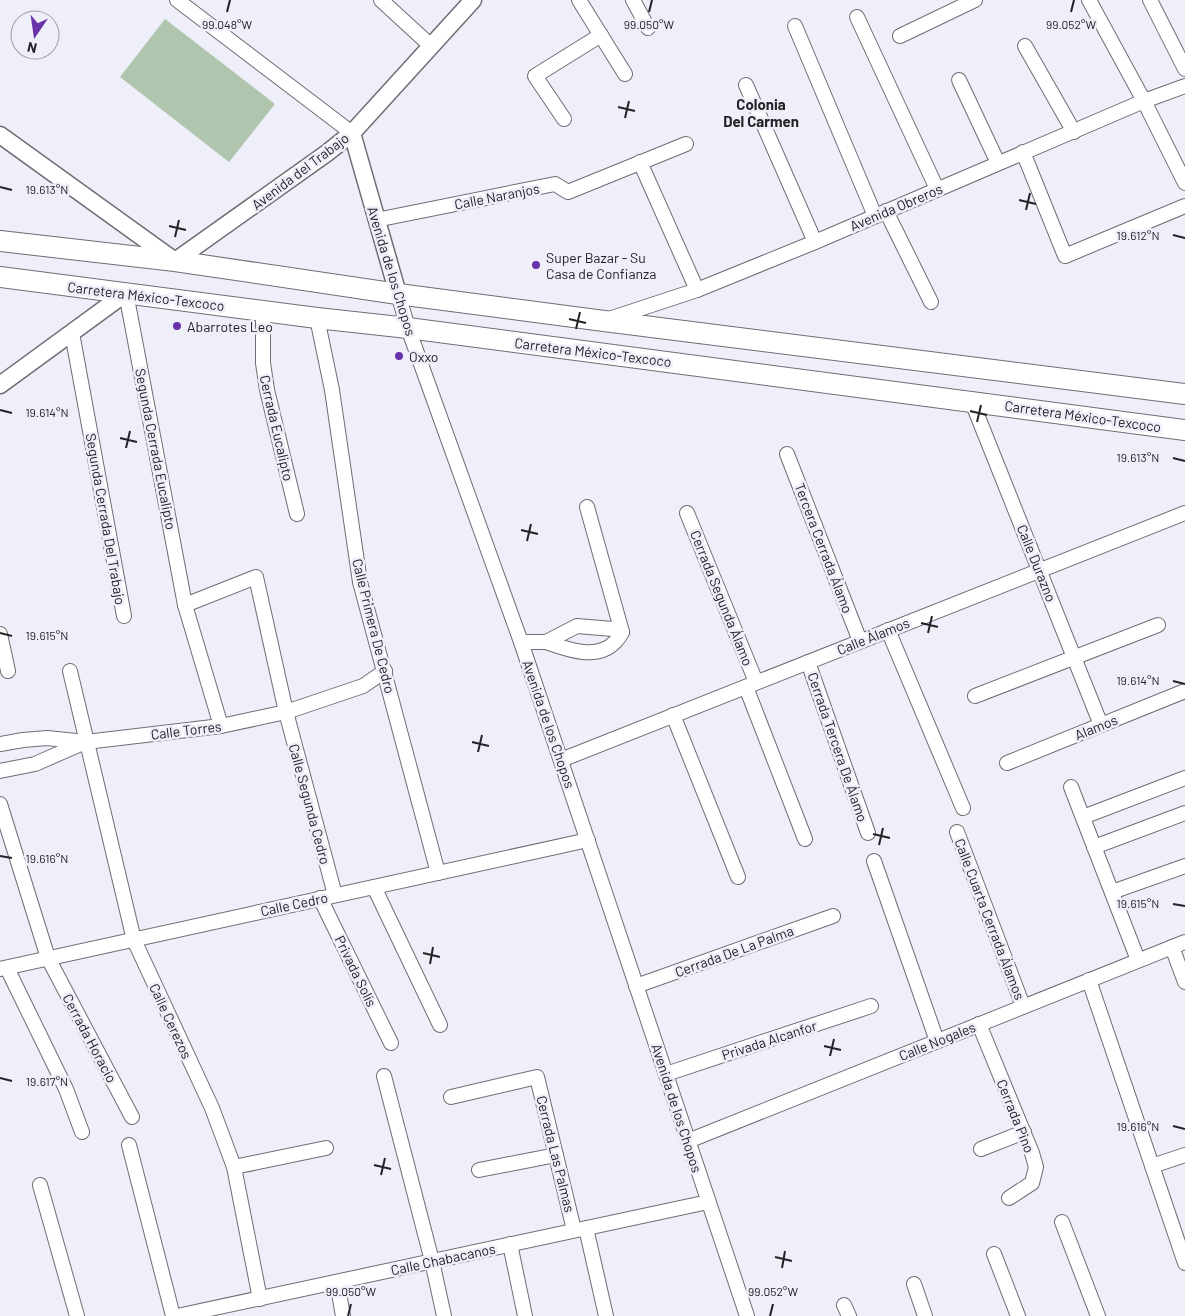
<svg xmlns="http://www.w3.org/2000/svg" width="1185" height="1316" viewBox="0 0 1185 1316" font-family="Barlow,sans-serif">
<rect width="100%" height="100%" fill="#eeeff9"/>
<path fill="#b0c5ad" d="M165,19L275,104L229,162L120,77Z"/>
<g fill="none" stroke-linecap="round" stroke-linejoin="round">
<defs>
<g id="minor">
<path d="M177,0L352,133"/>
<path d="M381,0L431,46"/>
<path d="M579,0L625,74"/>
<path d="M633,0L648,28"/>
<path d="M1089,0L1144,101L1185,183"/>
<path d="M1150,0L1185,69"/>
<path d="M857,17L937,189"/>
<path d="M795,26L875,216"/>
<path d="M900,36L975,0"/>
<path d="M1025,46L1074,132"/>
<path d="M959,80L998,163"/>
<path d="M746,85L815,242"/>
<path d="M564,119L535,76L601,35"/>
<path d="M1023,152L1065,256L1185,206"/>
<path d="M640,162L697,290"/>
<path d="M886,211L931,302"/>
<path d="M376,220L555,184L568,192L686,144"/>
<path d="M126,293L185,605L221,726"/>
<path d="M398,294L408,328L521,642L747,1316"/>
<path d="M263,311V363L267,390L297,514"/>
<path d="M317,318L332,390L360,582L438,873"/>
<path d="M609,319L697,290L815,242L1144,101L1185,86"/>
<path d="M72,333L124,616"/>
<path d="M972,402L1101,725"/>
<path d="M787,454L860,641"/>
<path d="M587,507L622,632"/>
<path d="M687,513L756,682"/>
<path d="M185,605L256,577L286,712L335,895"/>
<path d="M888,630L963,808"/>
<path d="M0,634L8,671"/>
<path d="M521,642H546L577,626L613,629L622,632"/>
<path d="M546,642C566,649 597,661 615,642C617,640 620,636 622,632"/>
<path d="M808,662L868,833"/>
<path d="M70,671L134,940L212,1108L234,1167L260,1299"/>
<path d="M746,687L805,839"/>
<path d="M975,696L1158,625"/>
<path d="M673,715L738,877"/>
<path d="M0,744L23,740L47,738L86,742L221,726L286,712L363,686L385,671"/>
<path d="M561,760L1185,513"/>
<path d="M1007,763L1185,691"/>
<path d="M0,771L35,764L83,743"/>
<path d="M1071,787L1138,960"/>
<path d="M0,804L48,958L132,1117"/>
<path d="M1083,817L1185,778"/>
<path d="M957,832L1023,1006"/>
<path d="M1094,847L1185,813"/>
<path d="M874,861L937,1041"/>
<path d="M374,887L440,1025"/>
<path d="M1112,892L1185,866"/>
<path d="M320,898L391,1043"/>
<path d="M1172,947L1185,982"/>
<path d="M7,968L66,1089L82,1132"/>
<path d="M0,969L588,840"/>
<path d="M1089,980L1185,1263"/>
<path d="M636,986L833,916"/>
<path d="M979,1024L1032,1153L1036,1167L1032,1183L1009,1198"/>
<path d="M666,1074L871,1006"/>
<path d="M384,1076L432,1261L444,1316"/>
<path d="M451,1097L537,1077L574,1230"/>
<path d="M688,1141L1185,942"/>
<path d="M129,1145L173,1316"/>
<path d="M981,1149L1024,1132"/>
<path d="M1152,1166L1185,1155"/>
<path d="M234,1167L326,1148"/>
<path d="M479,1170L556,1155"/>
<path d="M40,1185L77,1316"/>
<path d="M1062,1222L1098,1316"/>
<path d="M586,1228L606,1316"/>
<path d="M510,1244L525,1316"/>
<path d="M994,1254L1018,1316"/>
<path d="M337,1282L343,1316"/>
<path d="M914,1284L925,1316"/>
<path d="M844,1305L849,1316"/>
<path d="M177,1316L708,1202"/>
</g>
<g id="major">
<path d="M352,133L398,294"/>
<path d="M0,135L175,261L327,153L352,133L473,0"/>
<path d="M0,385L126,293"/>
</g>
<g id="highway">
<path d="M0,241L175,261L398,294L604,321L1185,394"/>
<path d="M0,277L317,318L408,328L1185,430"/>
</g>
</defs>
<use href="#minor" stroke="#6d6e75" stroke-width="16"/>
<use href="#major" stroke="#6d6e75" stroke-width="19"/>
<use href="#highway" stroke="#6d6e75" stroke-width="22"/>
<use href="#minor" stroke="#fff" stroke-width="14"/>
<use href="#major" stroke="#fff" stroke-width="16"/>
<use href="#highway" stroke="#fff" stroke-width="20"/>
</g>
<path fill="none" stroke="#232326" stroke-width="2" d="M227,12L230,0M649,12L652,0M1071,12L1074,0M618,107L635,111M625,118L629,101M0,187L12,190M1019,200L1036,204M1026,210L1030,193M169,226L186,230M1173,235L1185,238M175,237L179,220M569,319L586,323M576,329L580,312M0,410L12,413M970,411L987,415M977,422L981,405M120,438L137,442M126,448L130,431M1173,458L1185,461M521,530L538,534M527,541L531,524M921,623L938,627M0,633L12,636M928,633L932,616M1173,681L1185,684M472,742L489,746M478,752L482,735M873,834L890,838M879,845L883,828M0,856L12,858M1173,904L1185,906M423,953L440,957M430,964L433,947M824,1046L841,1050M830,1056L834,1039M0,1078L12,1081M1173,1126L1185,1129M374,1165L391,1169M381,1175L385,1158M775,1257L792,1261M782,1268L785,1251M348,1316L351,1304M770,1316L773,1304"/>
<g fill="#6833aa" stroke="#eeeff9" stroke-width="2">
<circle cx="536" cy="265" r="5"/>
<circle cx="177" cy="326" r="5"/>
<circle cx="399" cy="356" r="5"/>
</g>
<g text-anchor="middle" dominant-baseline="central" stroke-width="5" stroke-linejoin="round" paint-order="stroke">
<g font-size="14" fill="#232326" stroke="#eeeff9">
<text transform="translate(300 171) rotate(-37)">Avenida del Trabajo</text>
<text transform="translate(497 196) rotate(-11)">Calle Naranjos</text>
<text transform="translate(896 207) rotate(-23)">Avenida Obreros</text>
<text transform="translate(392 271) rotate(73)">Avenida de los Chopos</text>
<text transform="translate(146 296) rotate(7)">Carretera México-Texcoco</text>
<text transform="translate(593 352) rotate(7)">Carretera México-Texcoco</text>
<text transform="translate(1083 416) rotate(8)">Carretera México-Texcoco</text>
<text transform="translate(277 428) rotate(77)">Cerrada Eucalipto</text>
<text transform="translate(156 449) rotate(79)">Segunda Cerrada Eucalipto</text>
<text transform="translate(106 519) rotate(80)">Segunda Cerrada Del Trabajo</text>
<text transform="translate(824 548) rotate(69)">Tercera Cerrada Álamo</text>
<text transform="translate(1037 563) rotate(68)">Calle Durazno</text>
<text transform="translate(722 598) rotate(68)">Cerrada Segunda Álamo</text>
<text transform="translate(374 626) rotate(76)">Calle Primera De Cedro</text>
<text transform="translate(873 636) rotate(-22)">Calle Álamos</text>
<text transform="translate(549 724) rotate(71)">Avenida de los Chopos</text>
<text transform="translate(1096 727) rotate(-22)">Alamos</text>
<text transform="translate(186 730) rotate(-7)">Calle Torres</text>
<text transform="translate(838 747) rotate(71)">Cerrada Tercera De Álamo</text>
<text transform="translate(310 804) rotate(75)">Calle Segunda Cedro</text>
<text transform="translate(294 904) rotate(-12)">Calle Cedro</text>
<text transform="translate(990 919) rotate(69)">Calle Cuarta Cerrada Álamos</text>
<text transform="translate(734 951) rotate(-20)">Cerrada De La Palma</text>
<text transform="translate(356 971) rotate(64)">Privada Solís</text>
<text transform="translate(171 1021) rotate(65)">Calle Cerezos</text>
<text transform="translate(90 1038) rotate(62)">Cerrada Horacio</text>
<text transform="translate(769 1040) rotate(-18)">Privada Alcanfor</text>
<text transform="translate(937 1041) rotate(-22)">Calle Nogales</text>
<text transform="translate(677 1108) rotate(72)">Avenida de los Chopos</text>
<text transform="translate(1016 1116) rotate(68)">Cerrada Pino</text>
<text transform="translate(556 1154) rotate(76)">Cerrada Las Palmas</text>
<text transform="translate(443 1259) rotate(-12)">Calle Chabacanos</text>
</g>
<g font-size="14" fill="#232326" stroke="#eeeff9" text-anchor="start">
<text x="546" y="257">Super Bazar - Su<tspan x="546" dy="16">Casa de Confianza</tspan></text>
<text x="187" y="326">Abarrotes Leo</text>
<text x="409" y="356">Oxxo</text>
</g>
<g font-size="15" font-weight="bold" fill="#232326" stroke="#eeeff9">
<text x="761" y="104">Colonia<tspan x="761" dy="17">Del Carmen</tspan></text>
</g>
</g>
<g font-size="12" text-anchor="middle" fill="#232326" stroke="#eeeff9" stroke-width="5" stroke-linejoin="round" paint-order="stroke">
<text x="227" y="29">99.048°W</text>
<text x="649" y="29">99.050°W</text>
<text x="1071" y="29">99.052°W</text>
<text x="47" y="194">19.613°N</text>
<text x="1138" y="240">19.612°N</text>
<text x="47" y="417">19.614°N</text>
<text x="1138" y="462">19.613°N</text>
<text x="47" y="640">19.615°N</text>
<text x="1138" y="685">19.614°N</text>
<text x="47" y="863">19.616°N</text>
<text x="1138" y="908">19.615°N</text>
<text x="47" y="1086">19.617°N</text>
<text x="1138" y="1131">19.616°N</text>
<text x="351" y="1296">99.050°W</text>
<text x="773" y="1296">99.052°W</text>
</g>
<g transform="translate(35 35) rotate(193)"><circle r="24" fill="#eeeff9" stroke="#9d9da5"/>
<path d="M0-4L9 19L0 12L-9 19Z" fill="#6833aa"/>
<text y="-8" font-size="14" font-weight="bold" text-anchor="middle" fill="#232326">N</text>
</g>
</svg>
